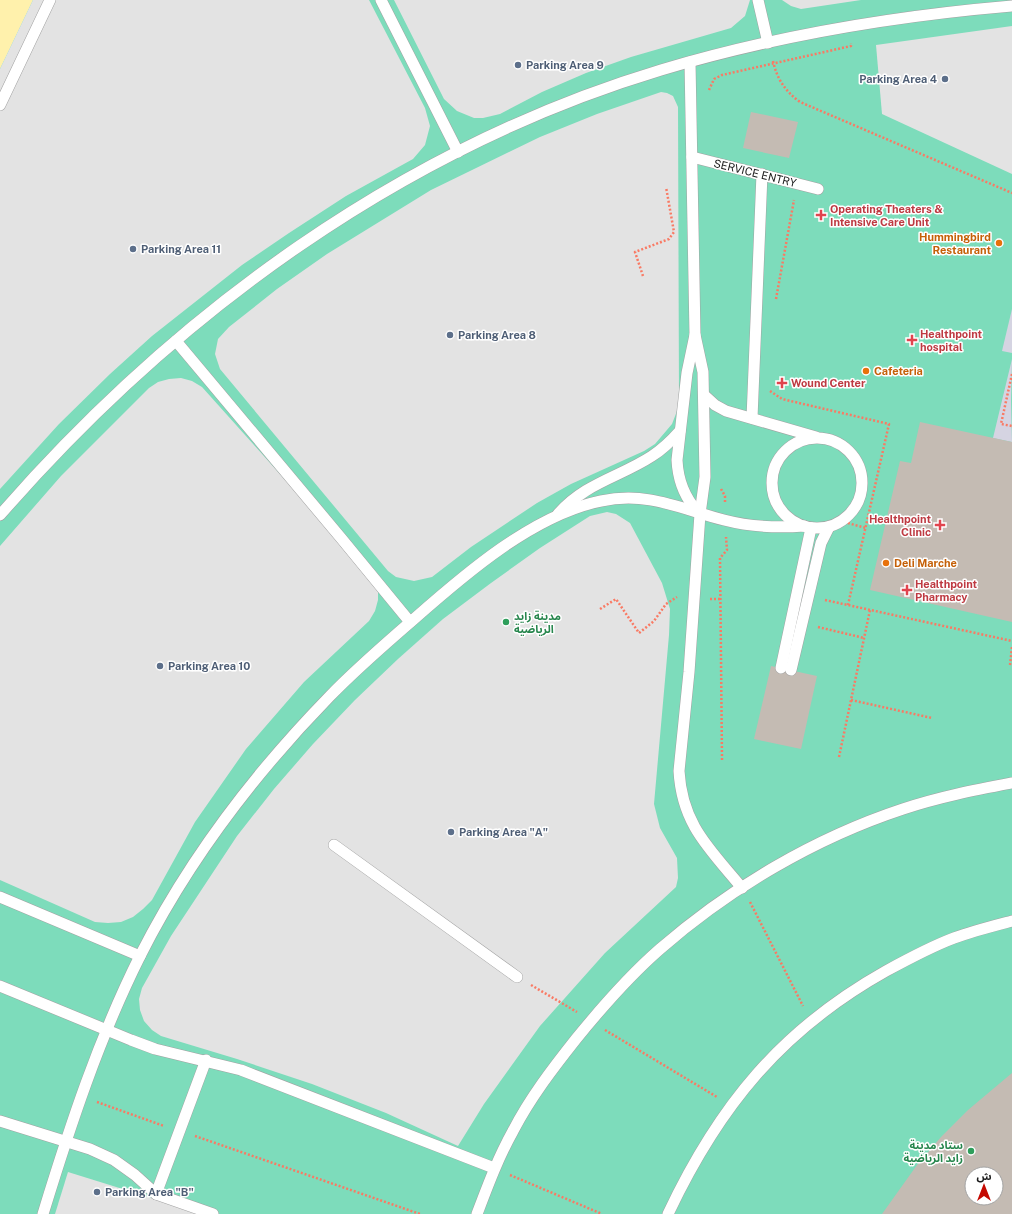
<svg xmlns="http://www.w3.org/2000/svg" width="1012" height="1214" viewBox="0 0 1012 1214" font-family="'Public Sans','Noto Sans Arabic',sans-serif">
<rect width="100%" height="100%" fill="#ece9e0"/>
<path fill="#fff1ac" d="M0,0H33L0,69Z"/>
<path fill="#7ddcbb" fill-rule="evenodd" d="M33,0H1012V1214H0V69ZM972,1174H996V1198H972Z"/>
<g fill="#e3e3e3">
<path d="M33,0H369L425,108L430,126L425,145L413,159L346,196L289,233L242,265L152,336L110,374L59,424L0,489V69Z"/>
<path d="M394,0H750L745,16L731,28L631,57L586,73L542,92L500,114L483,118H474L457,111L444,99Z"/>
<path d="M782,0H861L801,9L791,6Z"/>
<path d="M1012,26V174L882,114L876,45Z"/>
<path d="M661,92L667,93L673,96L678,107L679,397L677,411L672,424L655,444L644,451L571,484L537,503L471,547L432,577L414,581L396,577L388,571L220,369L215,354L218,339L229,327L277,289L327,254L431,190L540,137L597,114Z"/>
<path d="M181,378L192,381L202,387L373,578L378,588V600L375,611L369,621L304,682L246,749L195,822L152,900L143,909L133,917L121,922L108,923L95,922L0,880V546L61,476L149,388L158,382L169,379Z"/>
<path d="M607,512L616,514L630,523L662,583L670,609L669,635L654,804L660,828L677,858L678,878L676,887L605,953L540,1026L484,1104L458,1146L386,1113L312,1084L237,1059L161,1036L152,1030L144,1021L140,1010L139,999L142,988L171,936L237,836L274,789L313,744L355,700L398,659L443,619L491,583L540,548L590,516Z"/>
<path d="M68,1172L203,1214H55Z"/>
</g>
<g fill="#d5d4e2">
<path d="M1012,309V353L1002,351Z"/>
<path d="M1012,359L1011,401L1012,442L993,438Z"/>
</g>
<g fill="#c4bbb3" fill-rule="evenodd">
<path d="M751,112L798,122L789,158L743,148Z"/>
<path d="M920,422L1012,442V622L870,590L900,461L911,463Z"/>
<path d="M771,666L817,676L801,749L754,739Z"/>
<path d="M1012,1073V1214H882L917,1165L941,1137L968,1110ZM972,1174H996V1198H972Z"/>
</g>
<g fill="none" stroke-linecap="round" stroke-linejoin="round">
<defs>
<g id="lane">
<path d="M381,0L458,152"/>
<path d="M758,0L768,43"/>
<path d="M690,62L695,335L687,373L677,460C678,481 684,497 698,512"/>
<path d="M0,105L50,0"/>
<path d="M692,157L818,189"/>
<path d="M695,335L703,372L705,477L700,514L689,672L679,771C682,825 710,849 742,888"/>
<path d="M176,341L341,538L410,622"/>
<path d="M704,395L715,405L726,411L816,437"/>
<path d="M752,418L762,174"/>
<circle cx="817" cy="483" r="45"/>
<path d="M558,514C585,483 620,477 652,456C663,449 672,440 680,431"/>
<path d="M0,515C177,312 402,148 661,70C775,36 894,16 1012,6"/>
<path d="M781,668L811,528"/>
<path d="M791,670L821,543L829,527"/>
<path d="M334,845L517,977"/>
<path d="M0,897L140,956"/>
<path d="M0,986L131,1040L155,1049L241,1070L494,1168"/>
<path d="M0,1121L90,1149L114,1160L135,1175L156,1194L213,1214"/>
<path d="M156,1194L206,1060"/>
<path d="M43,1214C70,1126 99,1038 140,956C188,861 255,773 329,697C356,669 385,644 414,619C465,574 533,515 601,501C648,491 681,509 724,520C751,527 777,528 804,526"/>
<path d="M477,1214C488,1185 498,1158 513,1131C530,1098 553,1068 576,1039C602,1007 629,976 660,949C730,888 815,838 903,809C939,797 975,790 1012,783"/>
<path d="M668,1214C719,1106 781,1030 886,971C908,959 930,947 954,938C973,931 993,926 1012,921"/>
</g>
</defs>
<use href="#lane" stroke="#a2a2a2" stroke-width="12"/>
<g stroke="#f97a64" stroke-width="2.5" stroke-dasharray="2 2" stroke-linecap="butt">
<path d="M773,61C777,79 785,91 800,102L1012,193"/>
<path d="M709,90L714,79L722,75L851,46V43"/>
<path d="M643,276L635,252L669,239L674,232L666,187"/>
<path d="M776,299L794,200"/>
<path d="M1012,374L1001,424L1012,426"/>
<path d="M770,391L782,399L889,424L848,605"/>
<path d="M721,489L725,496V502"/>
<path d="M844,522L866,528"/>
<path d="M710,599H720"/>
<path d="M825,600L1012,641"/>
<path d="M600,609L616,599L639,633L654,621L666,604L677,597"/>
<path d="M818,627L864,638"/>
<path d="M1010,665L1012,647"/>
<path d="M851,700L932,718"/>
<path d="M839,757L870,610"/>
<path d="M722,760L720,558L727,550L726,537"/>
<path d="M750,902L803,1006"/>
<path d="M531,985L577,1012"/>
<path d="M605,1030L717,1097"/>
<path d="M97,1102L164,1126"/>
<path d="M195,1136L420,1214"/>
<path d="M510,1175L602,1214"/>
</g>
<use href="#lane" stroke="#fff" stroke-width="11"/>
</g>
<g fill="#5c6f8a" stroke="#fff" stroke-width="1.5">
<circle cx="518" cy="65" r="4"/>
<circle cx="945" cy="79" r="4"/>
<circle cx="133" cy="249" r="4"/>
<circle cx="450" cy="335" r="4"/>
<circle cx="160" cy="666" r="4"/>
<circle cx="451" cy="832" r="4"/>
<circle cx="97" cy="1192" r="4"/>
</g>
<g fill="#e0444e" stroke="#fff" stroke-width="1.5">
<path d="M819 209h4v4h4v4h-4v4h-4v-4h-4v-4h4z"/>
<path d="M910 334h4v4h4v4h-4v4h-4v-4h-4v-4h4z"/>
<path d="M780 377h4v4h4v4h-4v4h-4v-4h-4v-4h4z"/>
<path d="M938 519h4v4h4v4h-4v4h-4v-4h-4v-4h4z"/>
<path d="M905 584h4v4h4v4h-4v4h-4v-4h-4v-4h4z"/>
</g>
<g fill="#e8710a" stroke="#fff" stroke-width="1.5">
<circle cx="999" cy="243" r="4"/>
<circle cx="866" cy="371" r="4"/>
<circle cx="886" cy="563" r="4"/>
</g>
<g fill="#2e9e5b" stroke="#fff" stroke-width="1.5">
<circle cx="506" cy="622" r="4"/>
<circle cx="971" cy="1151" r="4"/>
</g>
<g text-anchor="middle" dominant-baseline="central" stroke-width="3" stroke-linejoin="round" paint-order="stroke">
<g font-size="11" font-weight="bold" fill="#4e5e75" stroke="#fff" text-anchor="start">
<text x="526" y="65">Parking Area 9</text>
<text x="937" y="79" text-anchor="end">Parking Area 4</text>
<text x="141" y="249">Parking Area 11</text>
<text x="458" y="335">Parking Area 8</text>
<text x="168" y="666">Parking Area 10</text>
<text x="459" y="832">Parking Area "A"</text>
<text x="105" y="1192">Parking Area "B"</text>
</g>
<g font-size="11" fill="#1b1b1b" stroke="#fff">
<text transform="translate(755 173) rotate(14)">SERVICE ENTRY</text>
</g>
<g font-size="11" font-weight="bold" fill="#be3a42" stroke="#fff" text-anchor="start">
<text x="830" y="209">Operating Theaters &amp;<tspan x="830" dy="13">Intensive Care Unit</tspan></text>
<text x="920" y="334">Healthpoint<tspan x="920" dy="13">hospital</tspan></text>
<text x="791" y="383">Wound Center</text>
<text x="931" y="519" text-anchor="end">Healthpoint<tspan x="931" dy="13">Clinic</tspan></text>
<text x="915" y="584">Healthpoint<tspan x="915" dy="13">Pharmacy</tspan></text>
</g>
<g font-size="11" font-weight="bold" fill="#c56008" stroke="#fff" text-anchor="start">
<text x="991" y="237" text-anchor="end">Hummingbird<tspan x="991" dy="13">Restaurant</tspan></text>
<text x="874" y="371">Cafeteria</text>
<text x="894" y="563">Deli Marche</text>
</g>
<g font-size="11" font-weight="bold" fill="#27864d" stroke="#fff" text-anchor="start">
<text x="514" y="616">مدينة زايد<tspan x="514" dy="13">الرياضية</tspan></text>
<text x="963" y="1145" text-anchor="end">ستاد مدينة<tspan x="963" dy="13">زايد الرياضية</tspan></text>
</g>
</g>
<g transform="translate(984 1186)"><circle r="19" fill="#ffffff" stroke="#a4a4a4"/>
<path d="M0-3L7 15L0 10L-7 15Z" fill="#c40901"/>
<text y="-6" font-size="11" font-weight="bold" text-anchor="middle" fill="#1b1b1b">ش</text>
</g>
</svg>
